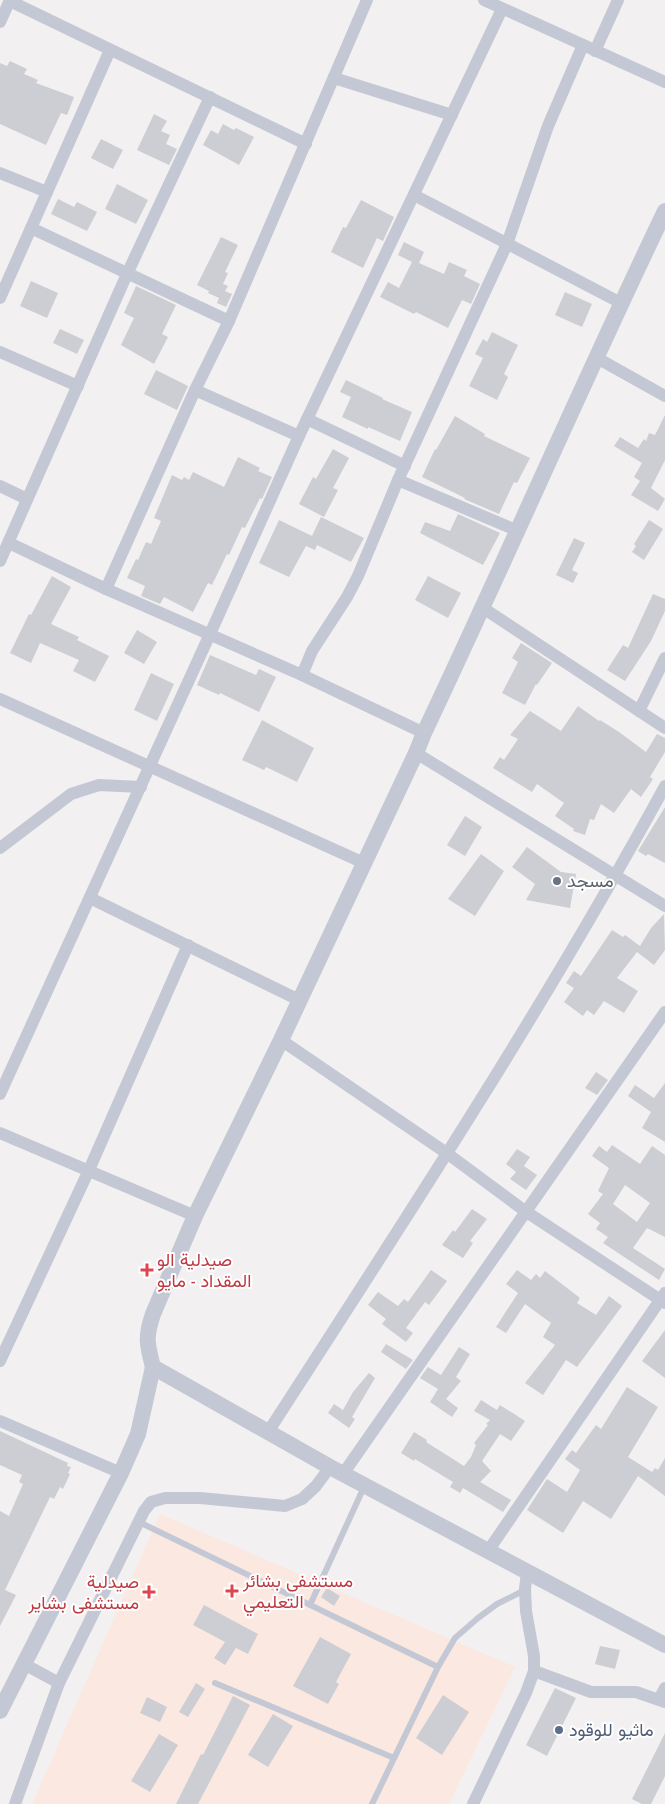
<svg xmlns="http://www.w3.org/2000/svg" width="665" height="1804" viewBox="0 0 665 1804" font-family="Jost,Vazirmatn,sans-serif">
<rect width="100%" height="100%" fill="#f2f0f0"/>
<path fill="#fbe9e1" d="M160,1514L515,1667L449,1804H32Z"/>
<g fill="#cdced4" fill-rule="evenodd">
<path d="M10,61L27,69L24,74L38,80L36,83L74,97L67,115L61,113L46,145L0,124V63L7,66Z"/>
<path d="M154,114L167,121L161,131L170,135L166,144L177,149L169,165L137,150Z"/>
<path d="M223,124L234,130L236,128L254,137L239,165L203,145L211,130L218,134Z"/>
<path d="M101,139L123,150L113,169L91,158Z"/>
<path d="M117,184L148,200L136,224L105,209Z"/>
<path d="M58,199L74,207L77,202L97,212L87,231L51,214Z"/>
<path d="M361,200L394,217L383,241L377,238L363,268L331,252L343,227L346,228Z"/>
<path d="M221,237L238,245L225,272L228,273L223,284L228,286L225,291L232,294L226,307L217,303L219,298L208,293L209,291L197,285Z"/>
<path d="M404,242L424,252L419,263L444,274L449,262L467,270L464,276L480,284L471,304L462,300L448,328L416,312L414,314L380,297L388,282L399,288L412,262L398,255Z"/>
<path d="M31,281L58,293L47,318L20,306Z"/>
<path d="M136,286L176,305L162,334L168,337L154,364L121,345L134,318L124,313Z"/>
<path d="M565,292L592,304L582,327L555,315Z"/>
<path d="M60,329L84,340L77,354L53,343Z"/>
<path d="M492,332L518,345L504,374L508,377L497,400L469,386L483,358L475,354L483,339L487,342Z"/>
<path d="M156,370L188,386L177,410L144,394Z"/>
<path d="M346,380L383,398L382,399L412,412L400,441L368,427V429L342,417L351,397L340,392Z"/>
<path d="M665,415V460L651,488L665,499L658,511L631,495L640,481L634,477L642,463L614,446L620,437L638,448L644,439L646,441L649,433L655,435Z"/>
<path d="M455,416L485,434L484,436L530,458L517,483L514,482L499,514L464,499L465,498L422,477L435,449L436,450Z"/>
<path d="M333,449L349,458L333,488L338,490L324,517L299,504L313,477L316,479Z"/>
<path d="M238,457L260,468L258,471L272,477L262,499L260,498L245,528L242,527L229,555L227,554L212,585L208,583L193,612L164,597L160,604L141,596L145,586L127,578L136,559L138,560L146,542L151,544L161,521L154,518L172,475L182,480L184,477L189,480L193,472L224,487Z"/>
<path d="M458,514L500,533L483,565L420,533L425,522L450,531Z"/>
<path d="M321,517L364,538L351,562L317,545L315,550L306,546L289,577L259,563L279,520L312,536Z"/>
<path d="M649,520L663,529L644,560L632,552L636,546L634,544Z"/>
<path d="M574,538L585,543L572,570L578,573L573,583L556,575Z"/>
<path d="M52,576L71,587L51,624L79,637L77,640L109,656L95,682L73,671L79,660L40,643L31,663L10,653L29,614L31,615Z"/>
<path d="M428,576L461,593L448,618L415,600Z"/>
<path d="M653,594L665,599V611L651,641L625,681L607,670L623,645L628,648Z"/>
<path d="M137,630L157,642L144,664L124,653Z"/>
<path d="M521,643L552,663L537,685L536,684L525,705L502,693L518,662L512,658Z"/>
<path d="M210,655L256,675L259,669L276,677L259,712L220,693L219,695L197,685Z"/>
<path d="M151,673L174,684L157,721L134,710Z"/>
<path d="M578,706L599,721L600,720L619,732L646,752L657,734L665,738V752L650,777L653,779L641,797L631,789L614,813L601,804L594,820L590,819L585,835L573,831L574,829L555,816L564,803L537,784L532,792L493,768L500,757L504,760L518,739L510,735L530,711L561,731Z"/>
<path d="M262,720L314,748L297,782L266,767L264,770L242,760Z"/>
<path d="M665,807V863L648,854L646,856L638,851Z"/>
<path d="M465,816L482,827L465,856L447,845Z"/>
<path d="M527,847L561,872L576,874L570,908L526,900L535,884L512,867Z"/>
<path d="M481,854L504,871L475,916L448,899Z"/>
<path d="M664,914L665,950L654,965L637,952L617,978L638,991L624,1013L604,1001L594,1015L587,1010L583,1016L564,1002L574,988L566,983L574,971L581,976L612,930L623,937L625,935L640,946L651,928Z"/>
<path d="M596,1072L608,1080L597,1095L585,1088Z"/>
<path d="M665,1083V1142L642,1128L651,1112L628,1096L635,1085L654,1098Z"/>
<path d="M612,1145L640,1164L652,1146L665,1155V1237L647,1228L633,1248L665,1269L659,1280L603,1243L608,1237L596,1229L600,1223L588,1214L603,1194L598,1191L609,1168L592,1156L599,1146L607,1152ZM625,1185L650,1203L637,1222L613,1204Z"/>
<path d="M517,1149L530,1157L524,1166L537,1175L526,1190L510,1179L516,1172L506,1164Z"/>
<path d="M472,1209L487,1219L470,1241L473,1243L463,1258L442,1245L453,1230L455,1232Z"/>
<path d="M431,1270L447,1281L429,1305L425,1302L406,1328L413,1333L406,1342L382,1324L386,1319L368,1305L378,1292L398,1306L404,1299L408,1302Z"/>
<path d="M517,1270L531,1280L536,1274L540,1278L545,1271L580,1298L577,1303L596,1315L609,1296L622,1306L577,1367L566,1360L543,1395L525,1383L555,1345L543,1337L551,1323L525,1304L506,1333L496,1327L518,1293L506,1284Z"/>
<path d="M665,1330V1378L642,1361Z"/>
<path d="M386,1344L413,1360L406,1369L381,1352Z"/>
<path d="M459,1347L470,1354L456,1377L461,1381L446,1399L458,1408L452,1417L430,1402L438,1389L420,1378L428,1367L441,1375Z"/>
<path d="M369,1373L375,1378L352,1417L355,1419L349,1428L328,1413L334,1404L343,1410L353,1392Z"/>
<path d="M627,1387L658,1407L628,1457L652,1472L655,1468L658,1470L665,1458V1496L638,1476L611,1519L583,1501L563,1533L527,1510L547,1479L567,1492L580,1470L565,1459L572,1450L576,1453L596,1425L601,1429Z"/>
<path d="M481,1400L497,1410L500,1405L525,1421L511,1441L500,1434L482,1461L491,1471L480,1482L511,1500L503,1512L463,1488L460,1493L450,1487L453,1482L415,1459L414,1461L401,1453L414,1432L427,1440L426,1442L464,1466L471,1457L476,1445L474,1443L488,1425L486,1424L490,1420L474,1411Z"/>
<path d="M0,1431L68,1463L67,1466L71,1467L68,1473L70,1474L63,1489L60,1487L54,1499L50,1497L5,1590L16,1595L0,1626V1511L9,1516L23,1484L19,1482L22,1475L0,1465Z"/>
<path d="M327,1588L340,1596L334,1606L321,1597Z"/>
<path d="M204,1605L258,1634L248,1654L236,1648L225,1665L214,1658L225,1642L193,1625Z"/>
<path d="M320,1637L351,1654L336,1682L339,1684L328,1704L293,1686Z"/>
<path d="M600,1646L620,1650L615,1669L595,1664Z"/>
<path d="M196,1683L205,1689L188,1717L179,1712Z"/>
<path d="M555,1688L576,1698L547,1756L526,1745Z"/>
<path d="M443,1695L469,1712L442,1755L416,1738Z"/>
<path d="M233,1696L250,1705L198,1804H176L201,1754L203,1755Z"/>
<path d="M147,1697L167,1707L160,1722L140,1713Z"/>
<path d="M273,1714L293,1726L268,1767L248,1755Z"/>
<path d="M665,1733V1776L651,1804H642L632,1799Z"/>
<path d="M159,1734L178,1745L150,1792L131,1781Z"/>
</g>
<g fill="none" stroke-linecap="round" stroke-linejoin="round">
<g stroke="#c3c8d4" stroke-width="6">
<path d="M139,1522L438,1667"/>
<path d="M310,1605L364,1487"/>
<path d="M215,1683L394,1758"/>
<path d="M372,1804L438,1667L455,1638L478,1618L497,1604L525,1590"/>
</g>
<g stroke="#c3c8d4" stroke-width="12">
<path d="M484,0L665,82"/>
<path d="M10,1L306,144"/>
<path d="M0,22L10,0"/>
<path d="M595,51L618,0"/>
<path d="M334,78L452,115"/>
<path d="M0,173L47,192"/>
<path d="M414,195L621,303"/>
<path d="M31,228L229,321"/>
<path d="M0,298L110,50"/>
<path d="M0,352L78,386"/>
<path d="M597,358L665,396"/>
<path d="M195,390L299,436"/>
<path d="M307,419L405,466"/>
<path d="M398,480L518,531"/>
<path d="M0,486L27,499"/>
<path d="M9,543L106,589L302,675L424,733"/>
<path d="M0,561L127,274L210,97"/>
<path d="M106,589L195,390L229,321L367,0"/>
<path d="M483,608L665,728"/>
<path d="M302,675L312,651L347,597L358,576L398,480L507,244L548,126L583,45"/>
<path d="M0,699L364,863"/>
<path d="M639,711L665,658"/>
<path d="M416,753L665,906"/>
<path d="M0,848L71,794L99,785L141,787"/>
<path d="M90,898L299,1000"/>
<path d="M281,1040L448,1154L525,1211L665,1303"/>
<path d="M0,1094L210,634L299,436L502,9"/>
<path d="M0,1133L195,1216"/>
<path d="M0,1361L89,1170L188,945"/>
<path d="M0,1421L121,1473"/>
<path d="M268,1432C405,1220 544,1008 665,786"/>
<path d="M343,1474L665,1012"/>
<path d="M488,1551L665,1293"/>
<path d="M24,1664L59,1683"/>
<path d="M534,1671L591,1692H636L665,1702"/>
<path d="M659,1699L665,1688"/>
<path d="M15,1804L59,1683L144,1511L151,1502L165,1498H200L285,1506L302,1499L316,1486L330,1467"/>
<path d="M473,1804L526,1693L534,1671V1656L526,1611L525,1589L527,1572"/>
</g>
<g stroke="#c3c8d4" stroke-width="16">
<path d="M665,211C582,384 506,560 424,733L416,753L281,1040L195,1216L153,1314C145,1337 147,1344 153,1367L330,1467L665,1645"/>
<path d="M0,1711L121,1473L138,1434L153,1367"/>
</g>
</g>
<circle fill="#6b7280" stroke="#fff" stroke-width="2" cx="557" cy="881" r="5"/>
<g fill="#e0444e" stroke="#fff" stroke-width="2">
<path d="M144.5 1262.5h5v5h5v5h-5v5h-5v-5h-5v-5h5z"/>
<path d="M229.5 1583.5h5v5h5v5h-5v5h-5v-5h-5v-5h5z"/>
<path d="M146.5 1584.5h5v5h5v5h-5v5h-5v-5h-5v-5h5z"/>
</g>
<circle fill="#5c6f8a" stroke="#fff" stroke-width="2" cx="559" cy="1730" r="5"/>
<g text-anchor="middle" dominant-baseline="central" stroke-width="4" stroke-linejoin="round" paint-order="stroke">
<g font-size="18" fill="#5b616d" stroke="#fff" text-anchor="start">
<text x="567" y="881">مسجد</text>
</g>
<g font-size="18" fill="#be3a42" stroke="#fff" text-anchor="start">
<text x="157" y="1260">صيدلية الو<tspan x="157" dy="21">المقداد - مايو</tspan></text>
<text x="243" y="1581">مستشفى بشائر<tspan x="243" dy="21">التعليمي</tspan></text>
<text x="139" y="1582" text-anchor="end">صيدلية<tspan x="139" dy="21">مستشفى بشاير</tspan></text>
</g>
<g font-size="18" fill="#4e5e75" stroke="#fff" text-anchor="start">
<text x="569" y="1730">ماثيو للوقود</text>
</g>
</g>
</svg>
